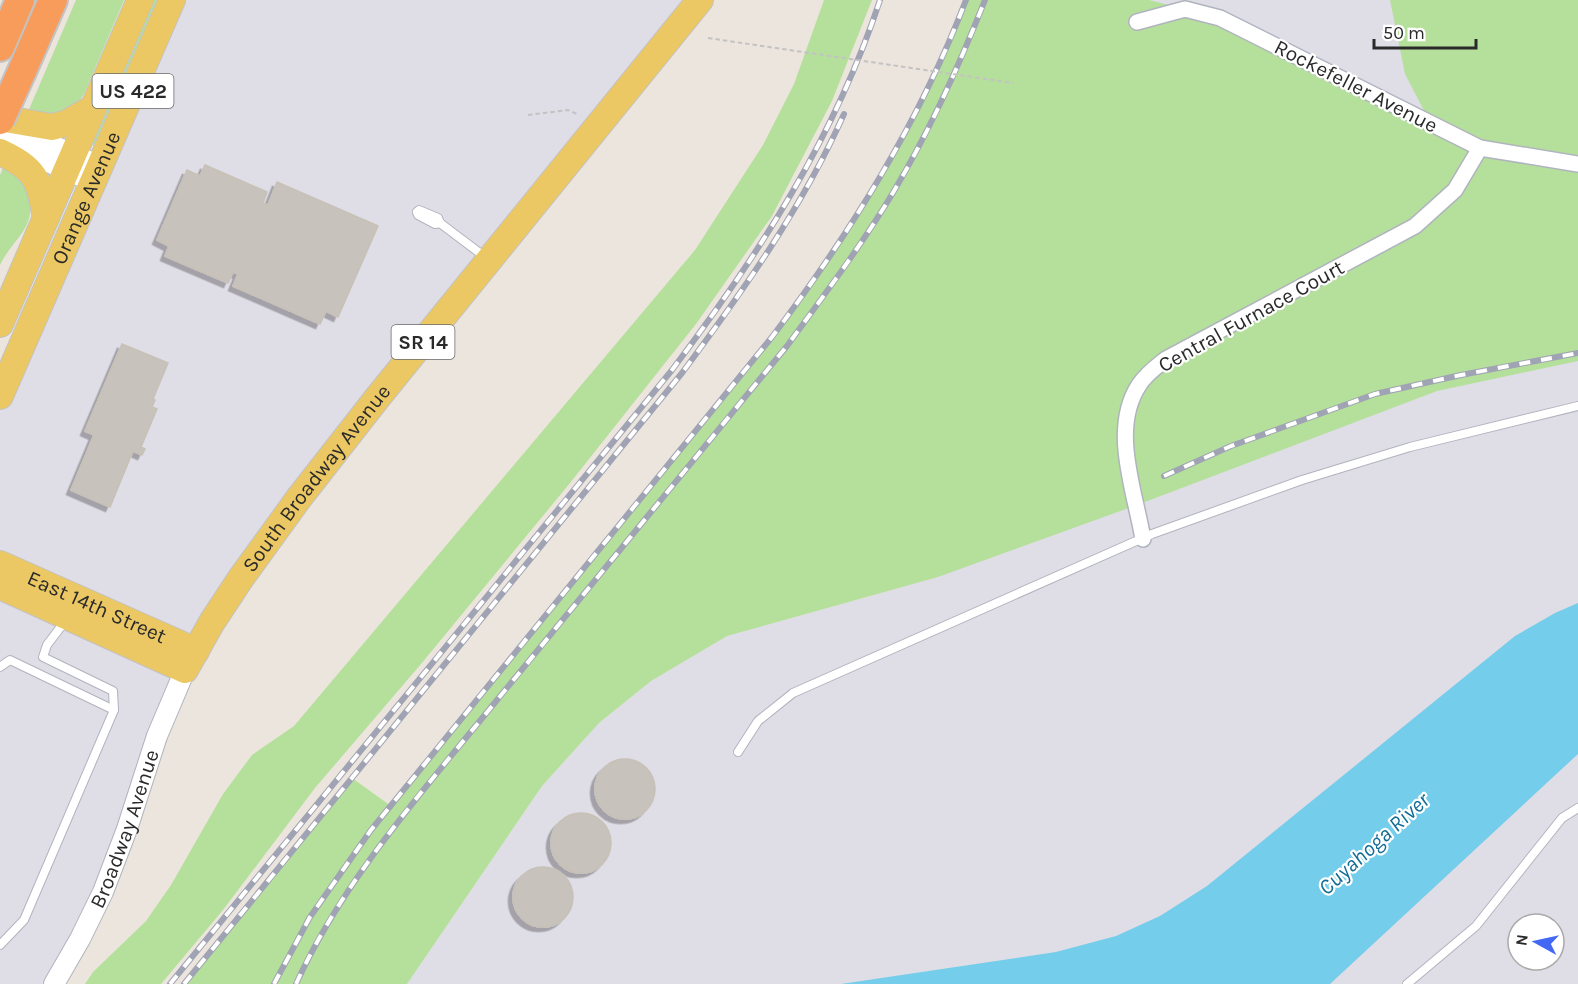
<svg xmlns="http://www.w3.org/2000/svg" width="1578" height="984" viewBox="0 0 1578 984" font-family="Karla,sans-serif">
<defs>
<filter id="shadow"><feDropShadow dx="-4.5" dy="4.5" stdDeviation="0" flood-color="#0004"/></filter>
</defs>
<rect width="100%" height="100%" fill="#ece5dd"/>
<g fill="#dfdde5" fill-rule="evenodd">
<path d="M172,0H700L241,578L147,766L54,984H0V396Z"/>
<path d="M1063,0H1578V984H407L542,786L599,723L651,681L727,636L938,577ZM1518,924H1554V960H1518Z"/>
</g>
<g fill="#b5e09b">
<path d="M76,0H124L84,94C65,121 56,117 27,114Z"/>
<path d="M153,0H160L95,146L92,145V141Z"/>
<path d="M824,0H872L832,101L772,216L696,324L570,483L421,664L315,788L223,910L161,984H85L93,972L146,921L171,885L223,794L252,755L294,726L695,250L763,145L794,84Z"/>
<path d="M966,0H1149L1220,18L1430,122L1405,74L1390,0H1578V361L1437,391L1137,505L938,577L727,636L651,681L599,723L542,786L407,984H184L352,778L391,806L772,337C851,232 919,123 966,0Z"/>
<path d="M4,166C27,181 39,204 24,230C16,242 6,252 0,265V175Z"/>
</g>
<path fill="#74cdea" d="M1578,603V754L1330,984H841L1056,952L1116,936L1160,916L1207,886L1515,636L1555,613Z"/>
<g fill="#c7c2bc" stroke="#c7c1b7" stroke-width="1.5" filter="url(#shadow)">
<path d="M205,165L267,192L263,203L268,205L277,182L378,226L338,317L326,311L320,324L233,286L238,274L233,272L228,283L165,256L169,246L157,240L187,170L200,176Z"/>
<path d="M122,344L168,363L153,399L155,400L152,407L157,409L141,447L145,449L142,455L133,451L110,507L71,490L94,435L85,431Z"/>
<circle cx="625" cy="789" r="30"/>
<circle cx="581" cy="843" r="30"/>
<circle cx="543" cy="897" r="30"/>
</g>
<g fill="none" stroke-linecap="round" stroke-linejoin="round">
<defs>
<g id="service">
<path d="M417,212L419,210L438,218L440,223L485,257"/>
<path d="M417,212L418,215L435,224L440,223"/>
<path d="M0,667L10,660L114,710"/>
<path d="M738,752L758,721L793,693L1152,534L1302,480L1410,447L1578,406"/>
<path d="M0,945L24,920L114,710L113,691L43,657L47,645L66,620"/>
<path d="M1407,984L1476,926L1562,818L1578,808"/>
</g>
<g id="minor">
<path d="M1137,22L1185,9L1220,18L1480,148L1578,164"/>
<path d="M1143,539C1135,491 1110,429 1139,385C1146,374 1156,367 1166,359L1415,226L1455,190L1480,148"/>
</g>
<g id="tertiary">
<path d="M8,126L100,166"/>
<path d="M5,143L94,182"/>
<path id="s1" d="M54,984L80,939L103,892L127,829L157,736L185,670"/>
</g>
<g id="primary">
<path d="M0,118L52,127L67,123L93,108"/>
<path d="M0,152C36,169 39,179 46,218"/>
<path d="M0,324L140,0"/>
<path id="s2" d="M0,396L172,0"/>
<path id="s3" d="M0,564L196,651"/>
<path id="s4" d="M0,586L185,670L212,622L241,578L299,498L378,397L700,0"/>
</g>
<g id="motorway">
<path d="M0,47L20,0"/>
<path d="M22,71L53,0"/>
</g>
</defs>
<use href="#service" stroke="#b0b4be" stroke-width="10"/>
<use href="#minor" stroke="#b0b4be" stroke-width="18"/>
<use href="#tertiary" stroke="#b0b4be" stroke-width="22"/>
<use href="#primary" stroke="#c3c3c3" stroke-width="28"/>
<use href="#motorway" stroke="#c3c3c3" stroke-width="32"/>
<path stroke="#c3c3c3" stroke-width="2" stroke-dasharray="4.5 3" stroke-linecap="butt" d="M528,115L568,110L577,114"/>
<use href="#service" stroke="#fff" stroke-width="8"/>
<use href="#minor" stroke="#fff" stroke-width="15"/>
<use href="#tertiary" stroke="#fff" stroke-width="20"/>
<use href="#primary" stroke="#ebc863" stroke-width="26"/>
<use href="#motorway" stroke="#f89c5c" stroke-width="28"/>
<defs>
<g id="rail">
<path d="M1164,476L1231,446L1375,394L1461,375L1578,353"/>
<path d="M170,984L672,370C758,256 835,137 880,0"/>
<path d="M184,984L682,373C743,291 802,208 844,114"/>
<path d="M274,984L310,917L371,830L772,337C851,232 919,123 966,0"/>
<path d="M296,984C344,878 424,790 497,700C594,582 690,464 787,346C824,295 862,245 894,191C930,130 959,66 985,0"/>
</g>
</defs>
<use href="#rail" stroke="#a0a3b4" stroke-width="6"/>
<use href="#rail" stroke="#fff" stroke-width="4" stroke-dasharray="11" stroke-linecap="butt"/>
<defs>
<path id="motorway-bridge" d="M0,120L22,71"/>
</defs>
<use href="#motorway-bridge" stroke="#c3c3c3" stroke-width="32" stroke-linecap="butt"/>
<path stroke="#c3c3c3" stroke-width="2" stroke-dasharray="4.5 3" stroke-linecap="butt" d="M708,38L1013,83"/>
<use href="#motorway-bridge" stroke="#f89c5c" stroke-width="28"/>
</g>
<g text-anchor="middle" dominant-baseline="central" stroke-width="4.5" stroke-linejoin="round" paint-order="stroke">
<g fill="#fff" stroke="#6a6a6a" stroke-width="1.5">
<rect x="92.5" y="74" width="81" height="34" rx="4.5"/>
<rect x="391.5" y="325" width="63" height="34" rx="4.5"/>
</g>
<g font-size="20" font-weight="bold" fill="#2a2a2a">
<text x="133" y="91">US 422</text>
<text x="423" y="342">SR 14</text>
</g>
<g font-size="21" fill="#2a2a2a" stroke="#fff">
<text transform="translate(1356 86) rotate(27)">Rockefeller Avenue</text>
<text stroke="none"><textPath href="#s2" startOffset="216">Orange Avenue</textPath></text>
<text transform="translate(1251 316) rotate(-29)">Central Furnace Court</text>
<text stroke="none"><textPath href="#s4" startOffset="436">South Broadway Avenue</textPath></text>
<text stroke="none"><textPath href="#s3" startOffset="106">East 14th Street</textPath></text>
<text stroke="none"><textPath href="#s1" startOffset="171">Broadway Avenue</textPath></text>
</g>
<g font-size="22" font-style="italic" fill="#126c96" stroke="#fff">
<text transform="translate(1374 844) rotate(-42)">Cuyahoga River</text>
</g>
</g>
<g transform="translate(1536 942) rotate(278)"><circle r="28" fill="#ffffff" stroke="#aaaaaa" stroke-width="1.5"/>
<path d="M0-4.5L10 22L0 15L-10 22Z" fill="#4368f3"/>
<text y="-9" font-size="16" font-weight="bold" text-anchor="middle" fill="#2a2a2a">N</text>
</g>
<path d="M1374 39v9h102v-9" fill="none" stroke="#2a2a2a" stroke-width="3"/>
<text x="1383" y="39" font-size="18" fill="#2a2a2a" stroke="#ffffff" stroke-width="4.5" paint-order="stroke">50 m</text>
</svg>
